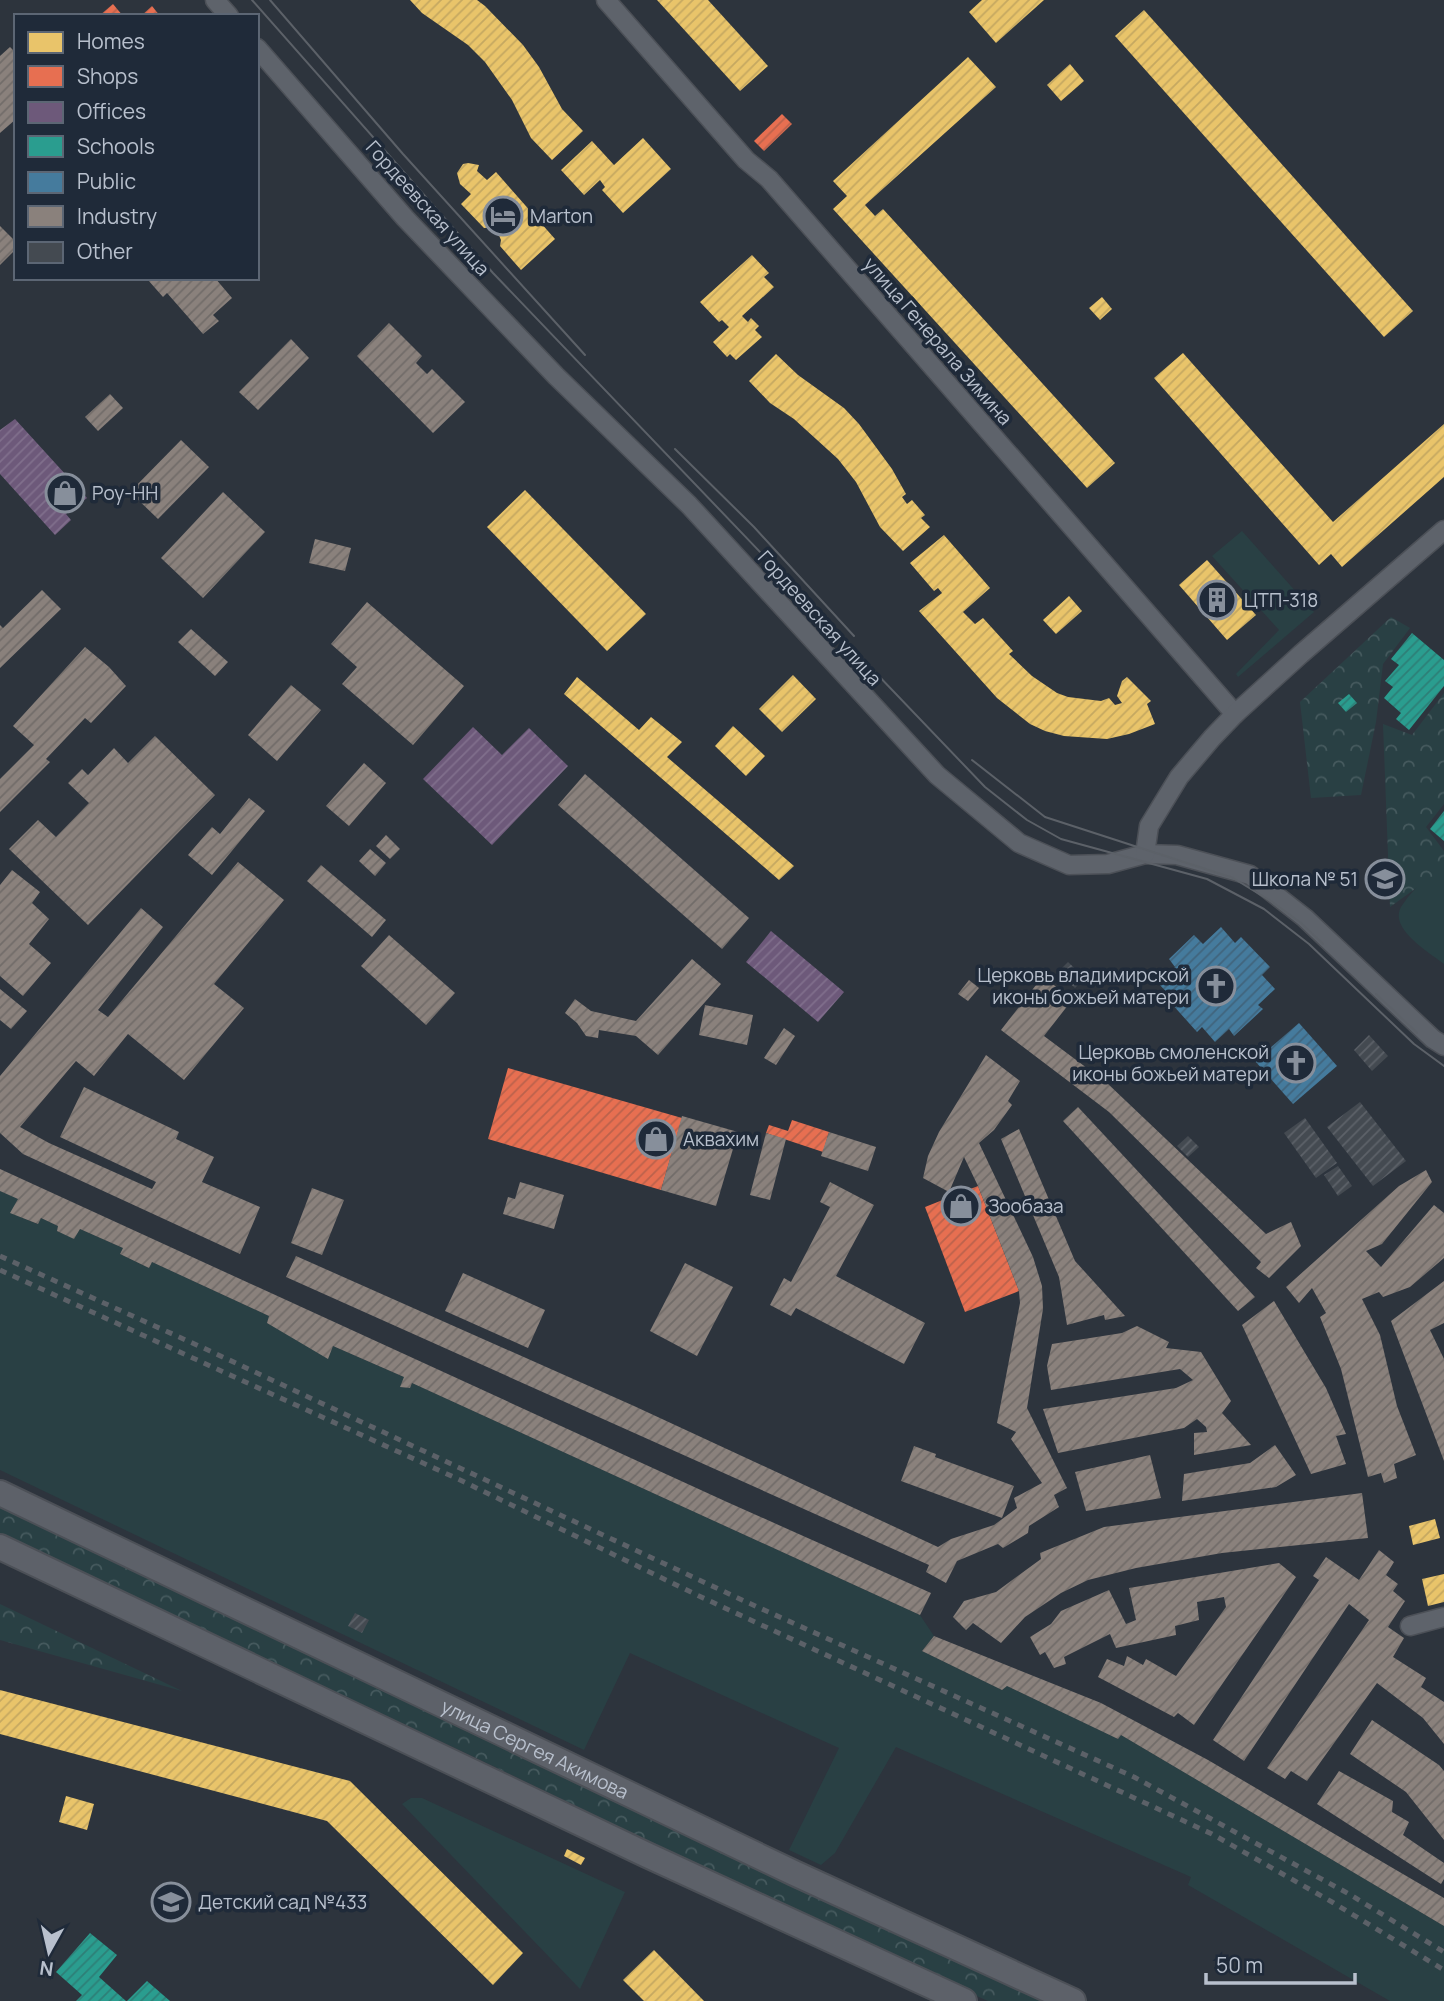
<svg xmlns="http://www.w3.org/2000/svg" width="1444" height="2001" viewBox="0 0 1444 2001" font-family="Manrope,sans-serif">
<defs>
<pattern id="forest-crowns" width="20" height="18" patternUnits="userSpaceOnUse" patternTransform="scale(1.75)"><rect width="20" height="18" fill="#294044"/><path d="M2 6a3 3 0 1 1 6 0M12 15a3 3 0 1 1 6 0" fill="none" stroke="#465a5e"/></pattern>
<pattern id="homes-hatch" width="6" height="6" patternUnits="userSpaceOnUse" patternTransform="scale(1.75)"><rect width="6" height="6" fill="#e9c46a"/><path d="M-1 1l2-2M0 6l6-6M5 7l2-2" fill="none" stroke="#c5a861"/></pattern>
<pattern id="shops-hatch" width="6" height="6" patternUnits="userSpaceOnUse" patternTransform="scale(1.75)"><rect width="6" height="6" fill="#e76f51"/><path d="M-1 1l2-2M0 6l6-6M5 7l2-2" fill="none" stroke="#bb624c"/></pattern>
<pattern id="offices-hatch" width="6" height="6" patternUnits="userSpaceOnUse" patternTransform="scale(1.75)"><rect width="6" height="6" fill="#6d597a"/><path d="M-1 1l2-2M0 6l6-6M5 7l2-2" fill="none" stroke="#806f8c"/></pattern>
<pattern id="schools-hatch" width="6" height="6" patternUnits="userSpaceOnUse" patternTransform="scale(1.75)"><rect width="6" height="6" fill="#2a9d8f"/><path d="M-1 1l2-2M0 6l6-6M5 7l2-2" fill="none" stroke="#2e7f77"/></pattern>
<pattern id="public-hatch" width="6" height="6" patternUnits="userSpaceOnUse" patternTransform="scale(1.75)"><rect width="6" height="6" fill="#457b9d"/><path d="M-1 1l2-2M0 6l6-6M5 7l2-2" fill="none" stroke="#40647c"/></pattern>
<pattern id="industry-hatch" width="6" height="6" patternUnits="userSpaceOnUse" patternTransform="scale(1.75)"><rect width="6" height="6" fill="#8a817c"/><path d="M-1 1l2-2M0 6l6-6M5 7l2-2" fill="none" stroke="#716c69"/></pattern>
<pattern id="building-hatch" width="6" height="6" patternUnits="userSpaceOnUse" patternTransform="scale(1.75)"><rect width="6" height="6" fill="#444a51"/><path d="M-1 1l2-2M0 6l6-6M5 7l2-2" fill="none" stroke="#5d6269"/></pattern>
</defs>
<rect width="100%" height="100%" fill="#2d343d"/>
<g fill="#294044">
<path d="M1242,531L1314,612L1238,677L1236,674L1279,630L1212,556Z"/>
<path d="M1444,868V964C1429,952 1389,929 1401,907C1409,894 1423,881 1433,869Z"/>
<path d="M0,1191L18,1199L11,1213L37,1224L41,1218L58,1226L57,1231L74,1238L80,1229L123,1248L120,1254L149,1268L152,1262L269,1316L267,1323L328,1358L333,1346L404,1377L401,1387L410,1388L412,1383L920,1615L934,1636L922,1651L1002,1690L1007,1686L1118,1739L1121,1735L1444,1926V2001H1390L1188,1885L1191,1877L896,1747L835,1853L821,1865L789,1850L839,1748L630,1653L584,1750L0,1470Z"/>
<path d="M411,1798H422L625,1892L580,1989L402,1804Z"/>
</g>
<g fill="url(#forest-crowns)">
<path d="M1391,617L1410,628L1383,664L1376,722L1361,795L1311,798L1300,702Z"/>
<path d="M1444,693V804L1426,827L1444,851V868L1390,907L1383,724L1412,735Z"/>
<path d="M0,1507L515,1754L1045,2001H988L875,1950L493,1766L0,1534Z"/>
<path d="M0,1604L182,1691L0,1640Z"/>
</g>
<g fill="url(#homes-hatch)">
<path d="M410,0H477L485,6L523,45L539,67L562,109L583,131L552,160L531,138L512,100L485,62L468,45L422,13Z"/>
<path d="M657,0H708L768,66L740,91Z"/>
<path d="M982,0H1044L996,43L969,12Z"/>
<path d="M1144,10L1413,311L1384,337L1115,36Z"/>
<path d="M968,57L996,87L865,205L875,216L883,209L1115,463L1087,488L833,209L847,196L833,181Z"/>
<path d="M1070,64L1084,81L1061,101L1047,85Z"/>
<path d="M643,138L671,169L623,213L602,190L605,187L600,180L584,195L561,170L592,141L614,165Z"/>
<path d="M468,163L479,165L477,171L487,180L496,172L555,239L521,270L500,246L501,240L497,231L494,228H484L461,204L471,194L460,184L457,173L463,164Z"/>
<path d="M752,255L769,273L764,277L774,287L742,316L748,322L751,318L759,326L755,330L762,337L736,360L730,354L727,357L713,342L729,327L722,320L719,322L700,302Z"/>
<path d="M1102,297L1112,309L1100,320L1089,308Z"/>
<path d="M1183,353L1333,522L1444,424V477L1342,567L1331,554L1319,565L1154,378Z"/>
<path d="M776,354L798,375L844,408L859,424L892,469L906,494L902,497L907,504L912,500L925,515L921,518L930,527L903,551L880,527L856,482L838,459L794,419L770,403L749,381Z"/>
<path d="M525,490L646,614L607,651L487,527Z"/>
<path d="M944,535L990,588L963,612L975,624L983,618L1013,651L1009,654L1032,676L1057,693L1068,697L1101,701L1109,698L1115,705L1122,703L1117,696L1122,681L1127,677L1151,701L1147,704L1155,724L1129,734L1107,739L1064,736L1045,731L1030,724L997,698L919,611L942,593L938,588L934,591L910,563Z"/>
<path d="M1207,560L1256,615L1227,640L1179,585Z"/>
<path d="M1069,596L1082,611L1056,634L1043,620Z"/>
<path d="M793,675L816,699L782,732L759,709Z"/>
<path d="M577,677L639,730L651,717L682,742L667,757L794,866L779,880L564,694Z"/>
<path d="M733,726L765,756L746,776L715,746Z"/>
<path d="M1435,1519L1440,1538L1413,1545L1409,1526Z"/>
<path d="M1444,1574V1602L1428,1606L1422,1579Z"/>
<path d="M0,1690L350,1781L523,1953L493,1985L327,1821L0,1734Z"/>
<path d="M66,1796L94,1804L87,1830L59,1822Z"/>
<path d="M567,1849L585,1858L581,1865L564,1856Z"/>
<path d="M654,1950L704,2001H644L623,1980Z"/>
</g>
<g fill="url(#shops-hatch)">
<path d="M113,4L123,16H99Z"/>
<path d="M152,6L160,16H141Z"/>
<path d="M782,114L792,124L764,151L754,141Z"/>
<path d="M508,1068L682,1118L661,1190L488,1139Z"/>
<path d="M792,1120L829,1132L823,1152L766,1133L769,1125L788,1131Z"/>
<path d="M978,1186L1019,1291L965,1312L925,1207Z"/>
</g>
<g fill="url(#offices-hatch)">
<path d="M15,419L87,498L66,514L71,520L55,535L0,474V430Z"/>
<path d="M473,727L502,755L529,728L568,766L492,845L423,779Z"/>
<path d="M771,931L844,992L818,1022L746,962Z"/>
</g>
<g fill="url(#schools-hatch)">
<path d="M1412,633L1444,660V686L1409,730L1396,719L1401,713L1384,698L1393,687L1385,681L1399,665L1391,659Z"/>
<path d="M1349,694L1357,703L1346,712L1338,703Z"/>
<path d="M1444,811V841L1430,829Z"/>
<path d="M90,1933L117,1955L99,1977L126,2001H76L82,1995L56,1972Z"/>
<path d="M147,1981L170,2001H127Z"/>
</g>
<g fill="url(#public-hatch)">
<path d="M1221,927L1235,943L1241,937L1270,967L1262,975L1275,989L1258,1005L1263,1009L1234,1036L1229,1029L1215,1042L1202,1027L1197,1032L1171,1003L1174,1000L1158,983L1175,967L1169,959L1194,935L1203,944Z"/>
<path d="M1299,1023L1337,1066L1293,1104L1255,1061Z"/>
</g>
<g fill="url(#industry-hatch)">
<path d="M10,47L16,53V119L0,133V56Z"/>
<path d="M0,226L16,242V249L0,265Z"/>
<path d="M150,278H215L232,298L213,315L219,321L203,334L167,293L163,297L148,280Z"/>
<path d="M389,323L422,356L416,363L427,374L432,369L465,402L433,433L357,356Z"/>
<path d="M291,339L309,358L258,410L239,392Z"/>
<path d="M110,394L123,408L98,431L85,417Z"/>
<path d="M181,440L209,467L158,519L130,492Z"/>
<path d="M223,492L265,532L203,598L161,558Z"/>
<path d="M315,539L351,548L345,571L309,563Z"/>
<path d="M42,590L61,609L0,668V625L3,628Z"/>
<path d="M367,602L464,686L413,745L342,684L357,667L331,644Z"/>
<path d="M191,629L228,662L215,676L178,642Z"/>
<path d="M85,647L109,667L126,686L91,723L85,718L46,759L50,762L0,812V779L34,745L13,726Z"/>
<path d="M291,685L321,710L277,761L248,735Z"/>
<path d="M155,736L215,795L88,925L9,849L38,820L56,837L89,803L68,783L82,769L88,775L114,748L128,763Z"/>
<path d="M364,763L386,783L349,826L326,806Z"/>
<path d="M585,774L749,918L722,949L558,805Z"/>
<path d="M249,798L265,811L212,875L188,855L212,827L220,834Z"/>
<path d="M386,835L400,849L390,859L376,846Z"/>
<path d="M370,849L386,863L375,876L359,861Z"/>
<path d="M238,862L284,900L214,984L244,1008L184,1080L128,1034L94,1076L76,1061L20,1127L49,1143L152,1189L156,1182L60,1137L84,1087L179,1132L176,1139L214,1157L202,1182L260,1207L240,1254L23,1154L0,1133V1076L141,908L163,927L98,1010L108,1017Z"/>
<path d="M321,865L386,920L372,937L307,881Z"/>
<path d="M12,870L40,892L32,903L49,919L29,944L51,963L23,996L0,976V885Z"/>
<path d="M389,935L455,993L426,1025L361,966Z"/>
<path d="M692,959L721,984L658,1055L636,1036L599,1030L598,1038L586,1036L577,1023L565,1013L575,999L591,1011L636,1021Z"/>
<path d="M1043,976L1072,1000L1044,1036L1107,1083L1266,1234L1291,1222L1301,1246L1269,1278L1256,1268L1261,1262L1109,1112L1001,1030Z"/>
<path d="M969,980L979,988L968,1001L958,994Z"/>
<path d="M0,989L27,1011L11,1029L0,1020Z"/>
<path d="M705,1005L753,1015L747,1045L699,1035Z"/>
<path d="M784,1028L795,1036L776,1065L764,1058Z"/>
<path d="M986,1055L1020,1081L1008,1101L1012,1105L994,1130L979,1143L1033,1257L1042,1286L1043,1309L1027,1408L1067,1488L1054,1495L1059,1507L1029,1526L1028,1533L1003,1548L998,1544L957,1561L946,1583L926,1572L929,1565L286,1277L296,1256L634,1406L938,1547L951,1539L994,1525L1017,1508L1014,1498L1042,1483L1011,1439L1016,1432L997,1423L1020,1303L1019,1291L978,1186L964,1157L949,1192L923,1178L928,1156L939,1132Z"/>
<path d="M1078,1107L1255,1297L1238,1311L1063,1121Z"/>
<path d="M682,1116L738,1132L716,1206L661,1190Z"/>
<path d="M1019,1129L1075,1261L1125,1316L1105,1320L1104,1315L1067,1325L1059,1277L1001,1139Z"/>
<path d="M829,1132L876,1147L868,1171L821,1156Z"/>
<path d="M766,1133L786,1139L770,1200L750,1195Z"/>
<path d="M0,1169L727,1502L931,1593L920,1615L412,1383L410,1388L400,1387L404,1377L333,1346L328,1359L267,1323L269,1316L152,1262L149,1268L120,1254L123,1248L80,1229L74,1239L57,1231L58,1226L41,1218L38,1224L10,1213L18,1199L0,1191Z"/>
<path d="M1426,1170L1432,1182L1382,1244L1366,1251L1381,1267L1434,1205L1444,1213V1258L1410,1287L1383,1297L1379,1292L1362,1299L1380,1335L1397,1406L1416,1455L1394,1464L1397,1478L1384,1483L1381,1473L1368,1477L1341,1369L1320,1317L1326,1313L1312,1288L1299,1303L1286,1287L1399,1186Z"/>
<path d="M520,1182L564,1195L554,1229L503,1214L508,1197L515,1199Z"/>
<path d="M830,1182L874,1205L836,1276L925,1323L904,1364L796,1308L791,1316L770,1305L784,1278L791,1282L830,1207L820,1202Z"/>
<path d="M312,1188L344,1200L322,1255L291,1243Z"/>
<path d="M685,1263L733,1287L697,1356L650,1331Z"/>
<path d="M463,1273L545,1310L528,1348L445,1311Z"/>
<path d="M1444,1281V1323L1430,1330L1444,1359V1461L1391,1321Z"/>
<path d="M1274,1301L1326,1388L1346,1434L1336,1436L1346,1464L1311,1474L1242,1325Z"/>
<path d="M1137,1326L1169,1342L1166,1348L1201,1352L1231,1401L1222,1413L1251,1445L1194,1455V1433L1207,1432L1206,1427L1197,1419L1184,1428L1058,1453L1043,1409L1176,1388L1193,1380L1180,1369L1051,1390L1047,1366L1052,1344L1122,1333Z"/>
<path d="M1275,1445L1296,1475L1276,1487L1182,1501L1184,1474L1250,1463Z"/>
<path d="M914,1446L936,1454L935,1457L1014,1486L1002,1518L901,1481Z"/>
<path d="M1150,1455L1161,1498L1086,1511L1075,1472Z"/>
<path d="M1362,1493L1368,1538L1222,1553L1136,1568L1088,1580L1061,1593L1025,1617L1001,1643L973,1623L966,1630L953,1617L964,1601L996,1592L1041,1559L1040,1553L1104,1527Z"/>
<path d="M1379,1550L1394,1562L1386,1575L1398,1584L1393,1591L1405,1601L1388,1627L1404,1638L1393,1657L1426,1678L1421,1687L1444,1702V1744L1423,1718L1377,1683L1307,1781L1291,1771L1285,1779L1267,1768L1369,1620L1349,1604L1244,1761L1213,1740L1319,1580L1313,1576L1326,1557L1359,1580Z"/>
<path d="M1279,1563L1296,1577L1194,1725L1178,1713L1174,1717L1098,1677L1107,1659L1124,1666L1127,1656L1143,1665L1146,1659L1176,1676L1226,1607L1224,1597L1197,1602L1199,1620L1175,1626L1176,1635L1116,1648L1110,1634L1064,1657L1066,1664L1054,1668L1045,1652L1040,1655L1030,1637L1051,1624L1061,1611L1109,1590L1126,1624L1136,1620L1129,1588Z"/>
<path d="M934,1636L1101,1703L1208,1760L1444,1898V1926L1121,1735L1118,1739L1007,1686L1002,1690L922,1651Z"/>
<path d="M1372,1720L1439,1765L1444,1771V1840L1406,1792L1350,1754Z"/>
<path d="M1339,1771L1393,1801L1392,1812L1409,1822L1403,1835L1444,1863V1879L1441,1884L1317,1804Z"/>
</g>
<g fill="url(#building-hatch)">
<path d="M1068,962L1085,978L1075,988L1058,972Z"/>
<path d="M1369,1035L1388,1056L1372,1071L1354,1050Z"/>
<path d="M1360,1102L1406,1161L1373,1186L1327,1127Z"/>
<path d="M1305,1118L1337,1163L1316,1178L1284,1133Z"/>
<path d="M1188,1136L1199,1147L1188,1157L1177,1146Z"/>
<path d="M1338,1166L1352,1186L1338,1196L1324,1175Z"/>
<path d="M355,1613L369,1620L362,1633L348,1626Z"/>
</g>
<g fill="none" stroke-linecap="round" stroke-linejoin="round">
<defs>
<g id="minor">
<path d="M215,0L229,16"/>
<path d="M606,0L746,160L769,179L1235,714"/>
<path d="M257,48L405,218L556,376L689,505L937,775L1019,843L1069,865L1108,864L1145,854L1177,855L1250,875L1305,918L1433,1039L1444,1046"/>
<path d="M1145,854L1149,826L1179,777L1212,738L1235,714L1301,654L1444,530"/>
<path d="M1410,1626L1444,1617"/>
</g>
<g id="secondary">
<path id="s1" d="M0,1493L794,1873L1073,2001"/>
<path d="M0,1547L647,1855L964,2001"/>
</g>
</defs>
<use href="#minor" stroke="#4c5057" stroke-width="21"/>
<use href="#secondary" stroke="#4c5057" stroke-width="28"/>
<use href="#minor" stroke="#5e636b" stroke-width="18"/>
<use href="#secondary" stroke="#5d6169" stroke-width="24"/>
<g stroke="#5c6168" stroke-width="2">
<path d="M252,0L493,273L985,787L1027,820L1061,839L1207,879L1264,909L1309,944L1414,1044L1444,1066"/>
<path d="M270,0L403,154L585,355"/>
<path d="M675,449L754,527L854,636"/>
<path d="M972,760L1045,817L1233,878L1272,902L1301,923L1323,944"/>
<path d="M1376,994L1417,1033"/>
</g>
<g stroke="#5c6168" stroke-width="5" stroke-dasharray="7 7" stroke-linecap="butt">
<path d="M0,1256L210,1351L742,1600L1134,1777L1349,1894L1444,1952"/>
<path d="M0,1270L458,1479L699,1596L1212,1834L1332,1902L1444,1970"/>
</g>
</g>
<defs>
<symbol id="hotel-ring" viewBox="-11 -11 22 22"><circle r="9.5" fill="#1f2a39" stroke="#878f9b" stroke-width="1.5"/><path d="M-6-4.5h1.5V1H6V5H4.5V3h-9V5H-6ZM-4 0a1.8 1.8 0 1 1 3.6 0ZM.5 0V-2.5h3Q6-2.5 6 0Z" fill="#878f9b"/></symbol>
<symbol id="shop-ring" viewBox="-11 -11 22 22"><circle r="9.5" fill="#1f2a39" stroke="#878f9b" stroke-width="1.5"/><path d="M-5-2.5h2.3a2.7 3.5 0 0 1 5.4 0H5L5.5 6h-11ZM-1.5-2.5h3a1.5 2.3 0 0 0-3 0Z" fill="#878f9b"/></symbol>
<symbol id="building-ring" viewBox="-11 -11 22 22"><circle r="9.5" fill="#1f2a39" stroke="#878f9b" stroke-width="1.5"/><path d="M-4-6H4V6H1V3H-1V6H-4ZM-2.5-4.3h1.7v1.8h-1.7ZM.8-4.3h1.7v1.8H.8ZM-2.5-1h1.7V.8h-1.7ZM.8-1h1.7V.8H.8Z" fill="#878f9b"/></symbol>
<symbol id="school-ring" viewBox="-11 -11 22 22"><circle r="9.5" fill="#1f2a39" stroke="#878f9b" stroke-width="1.5"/><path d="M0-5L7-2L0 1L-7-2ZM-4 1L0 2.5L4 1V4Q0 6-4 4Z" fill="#878f9b"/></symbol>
<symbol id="church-ring" viewBox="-11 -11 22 22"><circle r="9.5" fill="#1f2a39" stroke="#878f9b" stroke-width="1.5"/><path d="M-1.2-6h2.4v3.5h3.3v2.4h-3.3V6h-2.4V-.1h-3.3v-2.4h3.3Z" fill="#878f9b"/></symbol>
</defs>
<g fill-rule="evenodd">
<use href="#hotel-ring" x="481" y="194" width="44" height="44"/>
<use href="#shop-ring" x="43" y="471" width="44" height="44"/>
<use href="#building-ring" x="1195" y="578" width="44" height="44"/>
<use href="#school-ring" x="1363" y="857" width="44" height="44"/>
<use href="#church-ring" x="1194" y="964" width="44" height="44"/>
<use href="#church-ring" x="1274" y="1041" width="44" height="44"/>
<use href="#shop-ring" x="634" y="1117" width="44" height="44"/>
<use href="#shop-ring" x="939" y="1184" width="44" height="44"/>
<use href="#school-ring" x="149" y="1880" width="44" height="44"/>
</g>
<g text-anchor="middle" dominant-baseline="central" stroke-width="7" stroke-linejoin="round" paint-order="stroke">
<g font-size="19" fill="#b8c0cd" stroke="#1f2a39">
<text transform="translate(428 208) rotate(48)">Гордеевская улица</text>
<text transform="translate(938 341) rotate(49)">улица Генерала Зимина</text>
<text transform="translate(820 618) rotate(48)">Гордеевская улица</text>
<text stroke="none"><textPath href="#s1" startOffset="593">улица Сергея Акимова</textPath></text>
</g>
<g font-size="19" fill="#b8c0cd" stroke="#1f2a39" text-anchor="start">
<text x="530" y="216">Marton</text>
<text x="92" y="493">Роу-НН</text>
<text x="1244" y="600">ЦТП-318</text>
<text x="1358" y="879" text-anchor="end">Школа № 51</text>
<text x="1189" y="975" text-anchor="end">Церковь владимирской<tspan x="1189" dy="22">иконы божьей матери</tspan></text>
<text x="1269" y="1052" text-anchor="end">Церковь смоленской<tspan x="1269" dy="22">иконы божьей матери</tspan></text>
<text x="683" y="1139">Аквахим</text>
<text x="988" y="1206">Зообаза</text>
<text x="198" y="1902">Детский сад №433</text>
</g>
</g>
<rect x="14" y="14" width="245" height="266" fill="#1f2a39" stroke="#5c6674" stroke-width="2"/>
<rect x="28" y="32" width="35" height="21" fill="#e9c46a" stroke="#5c6674" stroke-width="2"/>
<text x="77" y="49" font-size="21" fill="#b8c0cd">Homes</text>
<rect x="28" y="66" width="35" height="21" fill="#e76f51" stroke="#5c6674" stroke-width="2"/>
<text x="77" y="84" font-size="21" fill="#b8c0cd">Shops</text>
<rect x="28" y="102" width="35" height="21" fill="#6d597a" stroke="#5c6674" stroke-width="2"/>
<text x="77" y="119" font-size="21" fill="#b8c0cd">Offices</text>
<rect x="28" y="136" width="35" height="21" fill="#2a9d8f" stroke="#5c6674" stroke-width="2"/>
<text x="77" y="154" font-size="21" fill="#b8c0cd">Schools</text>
<rect x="28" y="172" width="35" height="21" fill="#457b9d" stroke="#5c6674" stroke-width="2"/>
<text x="77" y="189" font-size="21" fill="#b8c0cd">Public</text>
<rect x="28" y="206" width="35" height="21" fill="#8a817c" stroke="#5c6674" stroke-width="2"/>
<text x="77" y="224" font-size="21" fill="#b8c0cd">Industry</text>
<rect x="28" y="242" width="35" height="21" fill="#444a51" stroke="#5c6674" stroke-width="2"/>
<text x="77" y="259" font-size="21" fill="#b8c0cd">Other</text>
<g transform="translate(49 1952) rotate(188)" stroke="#1f2a39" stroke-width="5" paint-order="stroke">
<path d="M0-5L12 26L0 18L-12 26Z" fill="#b8c0cd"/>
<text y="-10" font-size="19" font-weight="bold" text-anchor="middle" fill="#b8c0cd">N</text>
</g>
<path d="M1206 1973v10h149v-10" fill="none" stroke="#b8c0cd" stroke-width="3.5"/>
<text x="1216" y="1973" font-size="21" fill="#b8c0cd" stroke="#1f2a39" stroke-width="5" paint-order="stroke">50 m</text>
</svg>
